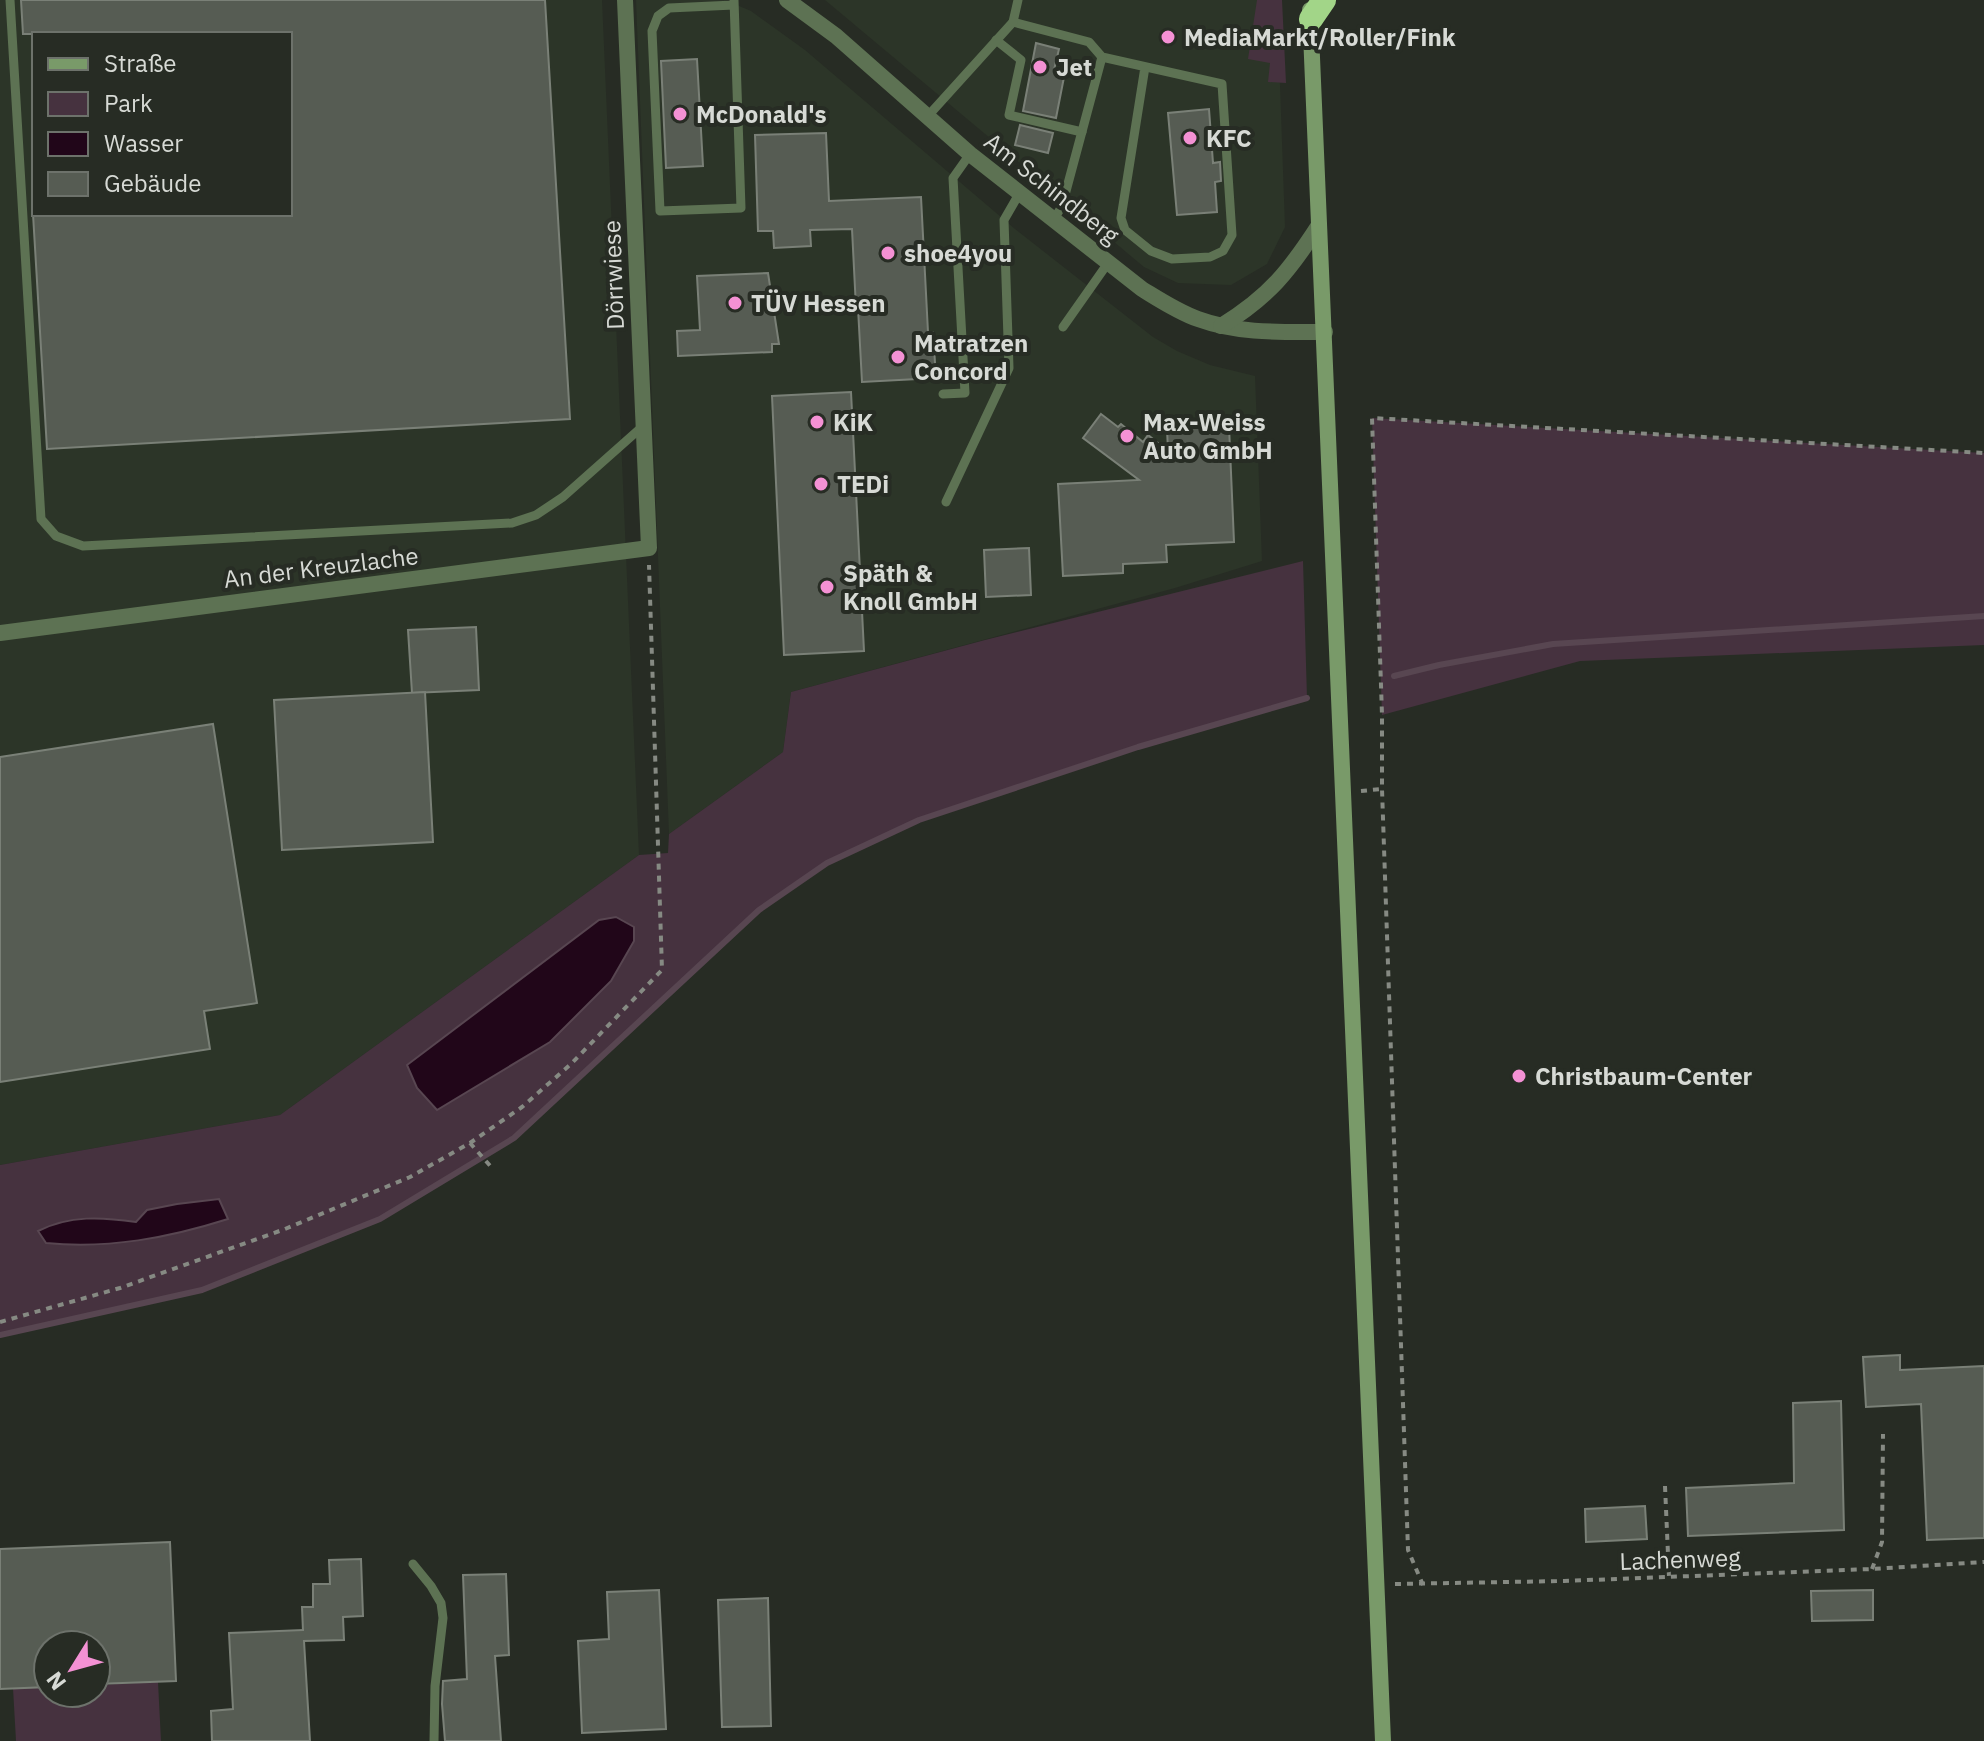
<svg xmlns="http://www.w3.org/2000/svg" width="1984" height="1741" viewBox="0 0 1984 1741" font-family="'IBM Plex Sans',sans-serif">
<rect width="100%" height="100%" fill="#272c24"/>
<g fill="#2c3528" fill-rule="evenodd">
<path d="M0,0H602L639,855L280,1115L0,1165ZM34,34H290V214H34Z"/>
<path d="M636,0H725L751,11L805,50L1015,229L1153,337L1177,351L1210,365L1255,376L1262,561L1175,588L791,692L783,752L669,834Z"/>
<path d="M825,0H1277L1285,227L1267,264L1231,285L1178,283L1144,267Z"/>
</g>
<g fill="#46323f">
<path d="M1257,0H1282L1286,83L1268,82L1270,63L1248,59Z"/>
<path d="M1372,418L1984,453V645L1580,661L1382,715Z"/>
<path d="M1303,561L1307,698L1138,747L919,820L827,863L759,910L514,1138L380,1219L202,1290L0,1335V1165L280,1115L639,855L668,853L669,834L783,752L791,692L985,640Z"/>
<path d="M158,1682L161,1741H16L13,1688L48,1687V1693H96V1685Z"/>
</g>
<g fill="#210619" stroke="#584651" stroke-width="2">
<path d="M616,917L634,927V941L611,981L550,1042L437,1110L417,1088L407,1065L599,920Z"/>
<path d="M219,1199L228,1219C168,1238 109,1249 46,1243L38,1231C70,1215 102,1217 136,1222L147,1210L177,1204Z"/>
</g>
<g fill="none" stroke-linecap="round" stroke-linejoin="round">
<g stroke="#584651" stroke-width="6">
<path d="M1394,676L1439,665L1553,644L1984,616"/>
<path d="M0,1335L202,1290L380,1219L514,1138L759,910L827,863L919,820L1138,747L1307,698"/>
</g>
</g>
<g fill="#565c53" stroke="#7a8077" stroke-width="2">
<path d="M21,0H545L570,419L47,449L33,214H290V34H23Z"/>
<path d="M1036,43L1059,49L1054,70L1065,72L1056,118L1023,111Z"/>
<path d="M697,59L703,166L666,168L661,61Z"/>
<path d="M1209,109L1213,163L1220,162L1221,181L1215,182L1217,212L1177,215L1168,113Z"/>
<path d="M1020,125L1053,133L1048,153L1015,145Z"/>
<path d="M826,133L829,201L921,197L928,332H933L936,378L862,382L858,308H856L852,229L810,230L811,246L774,248L773,231H758L755,135Z"/>
<path d="M768,273L779,344H772V352L678,356L677,331L700,330L697,276Z"/>
<path d="M851,392L864,651L784,655L772,396Z"/>
<path d="M1101,414L1118,427L1121,424L1143,442L1148,435L1168,451L1167,429L1229,426L1234,542L1166,545L1167,562L1123,564V573L1063,576L1058,484L1139,480L1083,438Z"/>
<path d="M1029,548L1031,595L986,597L984,550Z"/>
<path d="M476,627L479,690L412,693L408,630Z"/>
<path d="M425,692L433,842L282,850L274,700Z"/>
<path d="M213,724L257,1003L204,1011L210,1049L0,1082V757Z"/>
<path d="M1900,1355V1370L1984,1366V1538L1927,1540L1921,1404L1866,1407L1863,1357Z"/>
<path d="M1841,1401L1844,1530L1688,1536L1686,1488L1794,1483L1793,1403Z"/>
<path d="M1645,1506L1647,1539L1586,1542L1585,1509Z"/>
<path d="M170,1542L176,1681L96,1684V1645H48V1687L0,1689V1549Z"/>
<path d="M361,1559L363,1616L343,1617L344,1640L304,1641L310,1741H212L211,1711L233,1709L229,1633L303,1630V1631L302,1607H313V1584H330L329,1560Z"/>
<path d="M506,1574L509,1655L495,1656L501,1741H445L442,1704L443,1681L467,1679L463,1575Z"/>
<path d="M659,1590L666,1729L582,1733L578,1641L609,1639L607,1592Z"/>
<path d="M1873,1590V1620L1812,1621L1811,1591Z"/>
<path d="M768,1598L771,1726L722,1727L718,1600Z"/>
</g>
<g fill="none" stroke-linecap="round" stroke-linejoin="round">
<g stroke="#868a83" stroke-width="4" stroke-dasharray="6 6" stroke-linecap="butt">
<path d="M1361,791L1382,789"/>
<path d="M470,1143L493,1169"/>
<path d="M0,1322L120,1288L285,1229L410,1177L470,1143L522,1107L571,1064L662,970L649,565"/>
<path d="M1665,1486L1669,1577"/>
<path d="M1872,1569L1882,1542L1883,1434"/>
<path d="M1395,1584L1564,1581L1872,1569L1984,1562"/>
<path d="M1423,1585L1408,1550L1382,789V715L1372,418L1984,453"/>
</g>
<g stroke="#5d7253" stroke-width="9">
<path d="M10,0L41,519L56,536L83,546L512,523L536,515L563,497L643,426"/>
<path d="M734,5L669,8L658,16L652,31L660,211L741,208L734,0"/>
<path d="M1013,22L1089,42L1102,57L1222,84L1232,235L1223,251L1210,257L1172,259L1151,251L1125,230L1121,218L1145,67"/>
<path d="M996,40L1021,60L1009,115L1082,132"/>
<path d="M927,117L1013,22L1018,0"/>
<path d="M1053,221L1062,206L1102,57"/>
<path d="M1063,327L1108,263"/>
<path d="M943,394L965,393L953,178L970,154"/>
<path d="M946,502L1009,368L1004,220L1019,194"/>
<path d="M413,1564L431,1586L441,1603L443,1618L435,1686L434,1741"/>
</g>
<path stroke="#5d7253" stroke-width="16" d="M0,633L649,548L625,0"/>
<g stroke="#5d7253" stroke-width="16">
<path d="M787,0L836,36L970,154L1142,289C1160,300 1178,312 1198,319C1239,334 1282,332 1325,332"/>
<path d="M1221,326C1269,297 1290,270 1319,225"/>
</g>
<path stroke="#799a69" stroke-width="16" d="M1310,10L1383,1741"/>
<path stroke="#a2d588" stroke-width="24" d="M1311,19L1324,0"/>
</g>
<g fill="#f491d4" stroke="#272c24" stroke-width="3">
<circle cx="1168" cy="37" r="8"/>
<circle cx="1040" cy="67" r="8"/>
<circle cx="680" cy="114" r="8"/>
<circle cx="1190" cy="138" r="8"/>
<circle cx="888" cy="253" r="8"/>
<circle cx="735" cy="303" r="8"/>
<circle cx="898" cy="357" r="8"/>
<circle cx="817" cy="422" r="8"/>
<circle cx="1127" cy="436" r="8"/>
<circle cx="821" cy="484" r="8"/>
<circle cx="827" cy="587" r="8"/>
<circle cx="1519" cy="1076" r="8"/>
</g>
<g text-anchor="middle" dominant-baseline="central" stroke-width="8" stroke-linejoin="round" paint-order="stroke">
<g font-size="24" font-weight="bold" fill="#d7dad5" stroke="#272c24" text-anchor="start">
<text x="1184" y="37">MediaMarkt/Roller/Fink</text>
<text x="1056" y="67">Jet</text>
<text x="696" y="114">McDonald's</text>
<text x="1206" y="138">KFC</text>
<text x="904" y="253">shoe4you</text>
<text x="751" y="303">TÜV Hessen</text>
<text x="914" y="343">Matratzen<tspan x="914" dy="28">Concord</tspan></text>
<text x="833" y="422">KiK</text>
<text x="1143" y="422">Max-Weiss<tspan x="1143" dy="28">Auto GmbH</tspan></text>
<text x="837" y="484">TEDi</text>
<text x="843" y="573">Späth &amp;<tspan x="843" dy="28">Knoll GmbH</tspan></text>
<text x="1535" y="1076">Christbaum-Center</text>
</g>
<g font-size="24" fill="#d7dad5" stroke="#272c24">
<text transform="translate(1052 188) rotate(38)">Am Schindberg</text>
<text transform="translate(613 275) rotate(-92)">Dörrwiese</text>
<text transform="translate(321 567) rotate(-7)">An der Kreuzlache</text>
<text transform="translate(1680 1559) rotate(-2)">Lachenweg</text>
</g>
</g>
<rect x="32" y="32" width="260" height="184" fill="#272c24" stroke="#6d726b" stroke-width="2"/>
<rect x="48" y="58" width="40" height="12" fill="#799a69" stroke="#6d726b" stroke-width="2"/>
<text x="104" y="72" font-size="24" fill="#d7dad5">Straße</text>
<rect x="48" y="92" width="40" height="24" fill="#46323f" stroke="#6d726b" stroke-width="2"/>
<text x="104" y="112" font-size="24" fill="#d7dad5">Park</text>
<rect x="48" y="132" width="40" height="24" fill="#210619" stroke="#6d726b" stroke-width="2"/>
<text x="104" y="152" font-size="24" fill="#d7dad5">Wasser</text>
<rect x="48" y="172" width="40" height="24" fill="#565c53" stroke="#6d726b" stroke-width="2"/>
<text x="104" y="192" font-size="24" fill="#d7dad5">Gebäude</text>
<g transform="translate(72 1669) rotate(233)"><circle r="38" fill="#272c24" stroke="#6d726b" stroke-width="2"/>
<path d="M0-6L14 30L0 20L-14 30Z" fill="#f491d4"/>
<text y="-12" font-size="22" font-weight="bold" text-anchor="middle" fill="#d7dad5">N</text>
</g>
</svg>
